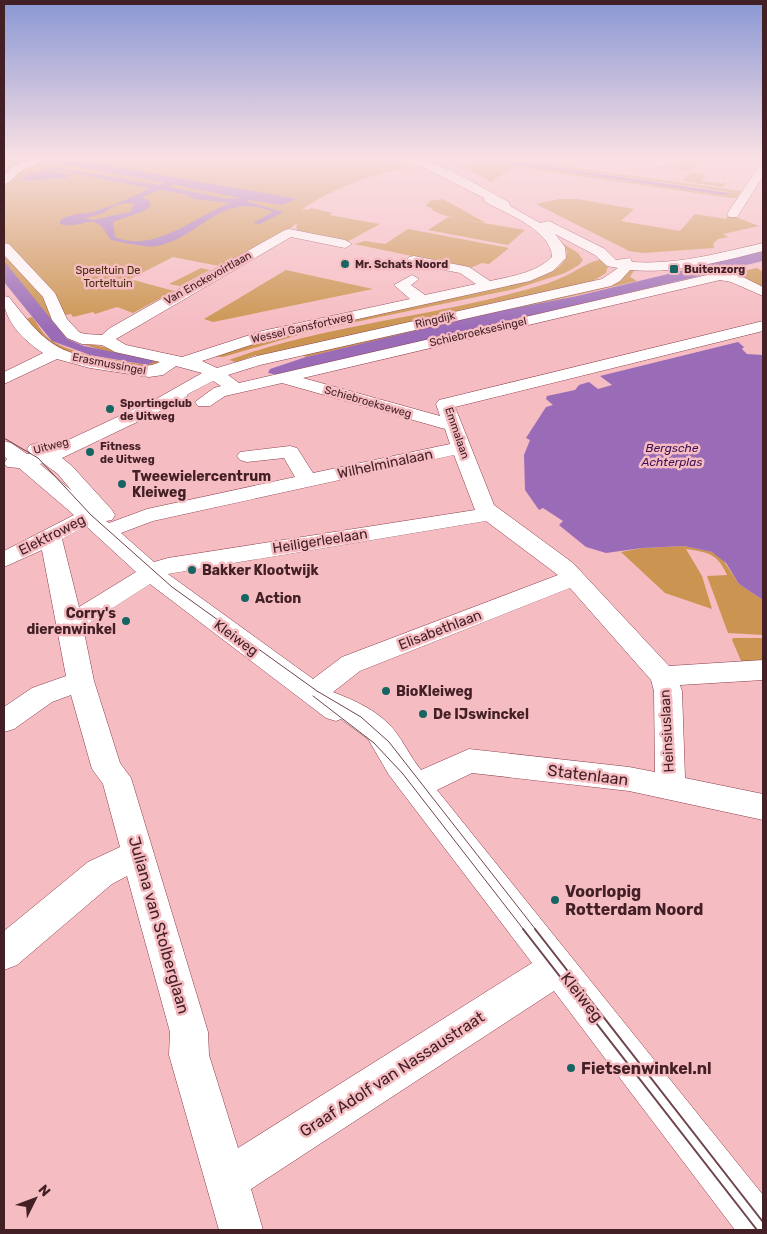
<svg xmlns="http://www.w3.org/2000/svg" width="767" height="1234" viewBox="0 0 767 1234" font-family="Rubik,sans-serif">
<rect width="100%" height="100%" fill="#f5bcc2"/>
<g fill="#cb9551" fill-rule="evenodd">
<path d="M4,157L48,162L57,157H357L391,161L408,168C369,174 335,188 302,209L308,210L311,208L332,213L329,215L380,224L347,242L296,232L297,223L288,230L219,266L173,257L130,279L174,291L133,313L117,307L95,314L93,312L73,317L71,314L65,315L76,341L162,360L154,370L87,358L48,344L26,319L32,317C37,323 41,331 46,336C66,355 121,361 147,365L67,339L4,269ZM63,158H67L296,199L281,205L51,162Z"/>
<path d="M462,157L724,195L729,192L485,157H500L741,191L737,198H731L462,159Z"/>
<path d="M690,157H701L704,160L712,162L701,164L692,161L694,163L691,165H699L688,171L677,169L681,165H686L682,164Z"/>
<path d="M476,162L513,167L491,182L461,165H470Z"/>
<path d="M691,172L706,175L701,181L721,184L727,182L723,187L682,181Z"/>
<path d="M443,199L486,223C469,220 443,218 431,209L432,208L426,206L429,201Z"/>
<path d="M559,199H577L634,209L621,221L680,231L695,214L726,219L728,214L759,226L723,234L728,237L718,239L713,244L714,248L643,253L629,251L536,204Z"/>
<path d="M448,217L525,230L508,245L428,230Z"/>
<path d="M408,229L509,248L489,264L482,263L470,268L354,244L365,241L385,244Z"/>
<path d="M562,243L578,253L583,260L579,265L565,273L515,289L312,331L223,357L204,356L263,339L536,278C550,273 564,268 567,252L565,248H562Z"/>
<path d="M605,259L608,265L606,273L593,281L258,357L256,355L236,362L229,360C319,327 414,319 506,295C524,290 543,286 561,278C576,272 589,260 605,259Z"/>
<path d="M201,268L210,270L180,286L169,284Z"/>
<path d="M757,268L763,272V288L733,273Z"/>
<path d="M635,269L630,277L637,281C527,307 417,331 306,357L302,354L616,282L629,270Z"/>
<path d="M286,270L373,289L213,322L204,319Z"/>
<path d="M684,546L712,552L721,557L739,584L763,600V635L728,633L707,576L727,575C718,554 708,552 686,549L702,576L712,609L665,593L621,552L642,548Z"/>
<path d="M733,638H763V662L742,663L732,640Z"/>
</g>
<g fill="#9a6cb7" fill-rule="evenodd">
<path d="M471,157H485L730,193L724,195L470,158Z"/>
<path d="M63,158H67L297,199L282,205L250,200L246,201L283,212L260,224L253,223L273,212C220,190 202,237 157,246C148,248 126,243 115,241L110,239C92,207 86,231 60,224V221C67,213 83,215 93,212C102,210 146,192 149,188L56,170L49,171L72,175L65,178L20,181L29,174L54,167L160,185L165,183L50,162ZM173,185H175L241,198L228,199L169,187ZM160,190L183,194L194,199L230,203C196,216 154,254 115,237L113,222L144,211L151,206L149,201L142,197ZM129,203L134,204L130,212L92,220L85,218L104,213L115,205Z"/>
<path d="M763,251V261L278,375L268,373L270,369L306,357L485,314L577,296Z"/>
<path d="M4,261L67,339L84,346L156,361L147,365L90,355L52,341L4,282Z"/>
<path d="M738,342L744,347L742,349L747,354L763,355V600L739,584L726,563L712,552L684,546L642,548L606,553L586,547L559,525L563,521L543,508L539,510L525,490L524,455L530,440L526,438L546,407L553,405L546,399L547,396L575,390L579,385L589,382L598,389L612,385L600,376Z"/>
</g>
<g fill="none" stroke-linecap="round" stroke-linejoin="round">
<defs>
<g id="minor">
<path d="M394,157C430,154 476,185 509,202L510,206L540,223L549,221L605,249L616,260L630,258L632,262C678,265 719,253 763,243V251C719,262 676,274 630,270L620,281L611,286L260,365L228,375L239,383L720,272L739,275L763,287V296L731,282L720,280L303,378L440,416L436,404L439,400L763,321V331L455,407L494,505L573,563L669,666L763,660V680L680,685L682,691L685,778L763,794V820L629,791L472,773L437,790L763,1195V1230H735L554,991L251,1189L263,1230H219L169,1055L170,1032L127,876L112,884L17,965L4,970V931L88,862L120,847L103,784L92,769L71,695L52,702L14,729L4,732V707L32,688L66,676L42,550L4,567V551L74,515L19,468L7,467L4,463L7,459L4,456V441L11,443L27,454H31L27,449L30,445L37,443L49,449L158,398L202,373L176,366L163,375L149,377L90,368L57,359L4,384V372L43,353C24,341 2,319 4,296L9,297C47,346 57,354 119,363C133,365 147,369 160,362L115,352L102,345L82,344L67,338L52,320L43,297L4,255V243L9,244L55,293L67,319L79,332L85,334L102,335L110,328L147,307L285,230L289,229L345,240L352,244L345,248L291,237L116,339L126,345L182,357L262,331L410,299L394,285L412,275L419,279L411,285L425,295L476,284L460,273L409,263L407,260L409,257L414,256L469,267L490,281C512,276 536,273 552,257C552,231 506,213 485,202L484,198L425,168ZM555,234L595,255L607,266L618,268L602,279L257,356L217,368L202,361L272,338L530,281L553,271L566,258L565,247ZM213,381L221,386L214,388L195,402L198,406H210L225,396L282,383L445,429L450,444L313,473L297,448L290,446L240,452L237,456L240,460L247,462L284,458L295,477L147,509L109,523L106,521L112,520L115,515L112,510L72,466L62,458L185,399L188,394ZM454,455L475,510L168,558L154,562L121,533L153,521ZM43,463L58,474L72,491L40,464ZM486,521L558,575L342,657L313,679L168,574ZM86,526L136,572L79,607L62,539ZM150,584L326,718L336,721L341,719L368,739L389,775L532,963L238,1148L209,1055L208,1032L131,778L120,763L94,681L83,627ZM570,588L651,680L654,691L655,772L629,767L469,749L421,770C411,758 405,744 395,731C379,711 356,701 333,692L360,671Z"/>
<path d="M660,157H671L663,166H655L654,164Z"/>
<path d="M34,159L38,160V164L22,170L8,183L4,184V175L14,166Z"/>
<path d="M763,165V176L739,214L737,217H729L727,214L759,166Z"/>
</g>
</defs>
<use href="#minor" stroke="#8c3c4b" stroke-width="1"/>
<use href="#minor" fill="#fff" fill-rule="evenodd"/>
<g stroke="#6d454b" stroke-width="1">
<path d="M364,157L399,160L433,157"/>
<path d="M4,438L38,458L91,515L172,587L317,691L361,717L389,742L536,930"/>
<path d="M313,696L374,743L403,774L524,930"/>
</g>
<g stroke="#6d454b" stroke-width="2">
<path d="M523,929L757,1230"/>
<path d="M535,929L763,1222"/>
</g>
</g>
<linearGradient id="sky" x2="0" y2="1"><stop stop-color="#8997d4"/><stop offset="0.48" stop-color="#fae1e4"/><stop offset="1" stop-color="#fae1e4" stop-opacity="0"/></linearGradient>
<rect width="767" height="329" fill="url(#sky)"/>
<g fill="#176562" stroke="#f5bcc2" stroke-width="2">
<circle cx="345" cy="264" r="5"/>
<rect x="669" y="264" width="10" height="10" rx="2.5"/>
<circle cx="110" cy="409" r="5"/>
<circle cx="90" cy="452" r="5"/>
<circle cx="122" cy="484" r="5"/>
<circle cx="192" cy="570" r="5"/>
<circle cx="245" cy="598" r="5"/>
<circle cx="126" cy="621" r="5"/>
<circle cx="386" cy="691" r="5"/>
<circle cx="423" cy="714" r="5"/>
<circle cx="555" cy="900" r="5"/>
<circle cx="571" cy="1068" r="5"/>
</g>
<g text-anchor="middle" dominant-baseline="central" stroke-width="5" stroke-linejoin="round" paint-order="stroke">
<g font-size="11" font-weight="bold" fill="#432026" stroke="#f5bcc2" text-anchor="start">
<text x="355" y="264">Mr. Schats Noord</text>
<text x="684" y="269">Buitenzorg</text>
<text x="120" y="403">Sportingclub<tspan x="120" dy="13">de Uitweg</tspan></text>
<text x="100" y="446">Fitness<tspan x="100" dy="13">de Uitweg</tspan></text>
</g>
<g font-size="11" fill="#462e0b" stroke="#f5bcc2">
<text x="108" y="270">Speeltuin De<tspan x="108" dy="13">Torteltuin</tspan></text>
</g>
<g font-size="11" fill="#432026" stroke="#f5bcc2">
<text transform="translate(208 278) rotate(-29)">Van Enckevoirtlaan</text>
<text transform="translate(435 320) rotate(-13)">Ringdijk</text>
<text transform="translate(302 328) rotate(-13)">Wessel Gansfortweg</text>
<text transform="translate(478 332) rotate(-13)">Schiebroeksesingel</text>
<text transform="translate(109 364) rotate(11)">Erasmussingel</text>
<text transform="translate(368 402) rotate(16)">Schiebroekseweg</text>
<text transform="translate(457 433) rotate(71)">Emmalaan</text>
<text transform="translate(51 446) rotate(-15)">Uitweg</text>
</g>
<g font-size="12" font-style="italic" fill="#3d0f54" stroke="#f5bcc2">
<text x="672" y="448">Bergsche<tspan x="672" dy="14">Achterplas</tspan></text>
</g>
<g font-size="14" fill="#432026" stroke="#f5bcc2">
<text transform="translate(385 464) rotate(-12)">Wilhelminalaan</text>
<text transform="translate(52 535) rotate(-27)">Elektroweg</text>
<text transform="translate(320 541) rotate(-9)">Heiligerleelaan</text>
<text transform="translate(440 630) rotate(-21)">Elisabethlaan</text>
<text transform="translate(236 638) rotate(36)">Kleiweg</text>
<text transform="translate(667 731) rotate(-93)">Heinsiuslaan</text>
</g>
<g font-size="14" font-weight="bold" fill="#432026" stroke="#f5bcc2" text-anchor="start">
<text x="132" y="476">Tweewielercentrum<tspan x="132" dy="16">Kleiweg</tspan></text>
<text x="202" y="570">Bakker Klootwijk</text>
<text x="255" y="598">Action</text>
<text x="116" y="613" text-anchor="end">Corry's<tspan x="116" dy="16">dierenwinkel</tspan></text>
<text x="396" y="691">BioKleiweg</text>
<text x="433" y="714">De IJswinckel</text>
</g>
<g font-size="16" fill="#432026" stroke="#f5bcc2">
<text transform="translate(588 775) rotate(7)">Statenlaan</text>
<text transform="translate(159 925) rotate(74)">Juliana van Stolberglaan</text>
<text transform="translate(582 997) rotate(52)">Kleiweg</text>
<text transform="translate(392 1074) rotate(-33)">Graaf Adolf van Nassaustraat</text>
</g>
<g font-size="16" font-weight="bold" fill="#432026" stroke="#f5bcc2" text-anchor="start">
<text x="565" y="891">Voorlopig<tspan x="565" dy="18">Rotterdam Noord</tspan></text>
<text x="581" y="1068">Fietsenwinkel.nl</text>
</g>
</g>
<rect width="767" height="1234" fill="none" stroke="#432026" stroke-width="10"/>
<g transform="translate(35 1199) rotate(48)" stroke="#f5bcc2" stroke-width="4" paint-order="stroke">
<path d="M0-4L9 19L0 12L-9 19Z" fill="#432026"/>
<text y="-8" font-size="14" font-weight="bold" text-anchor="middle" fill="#432026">N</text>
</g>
</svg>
